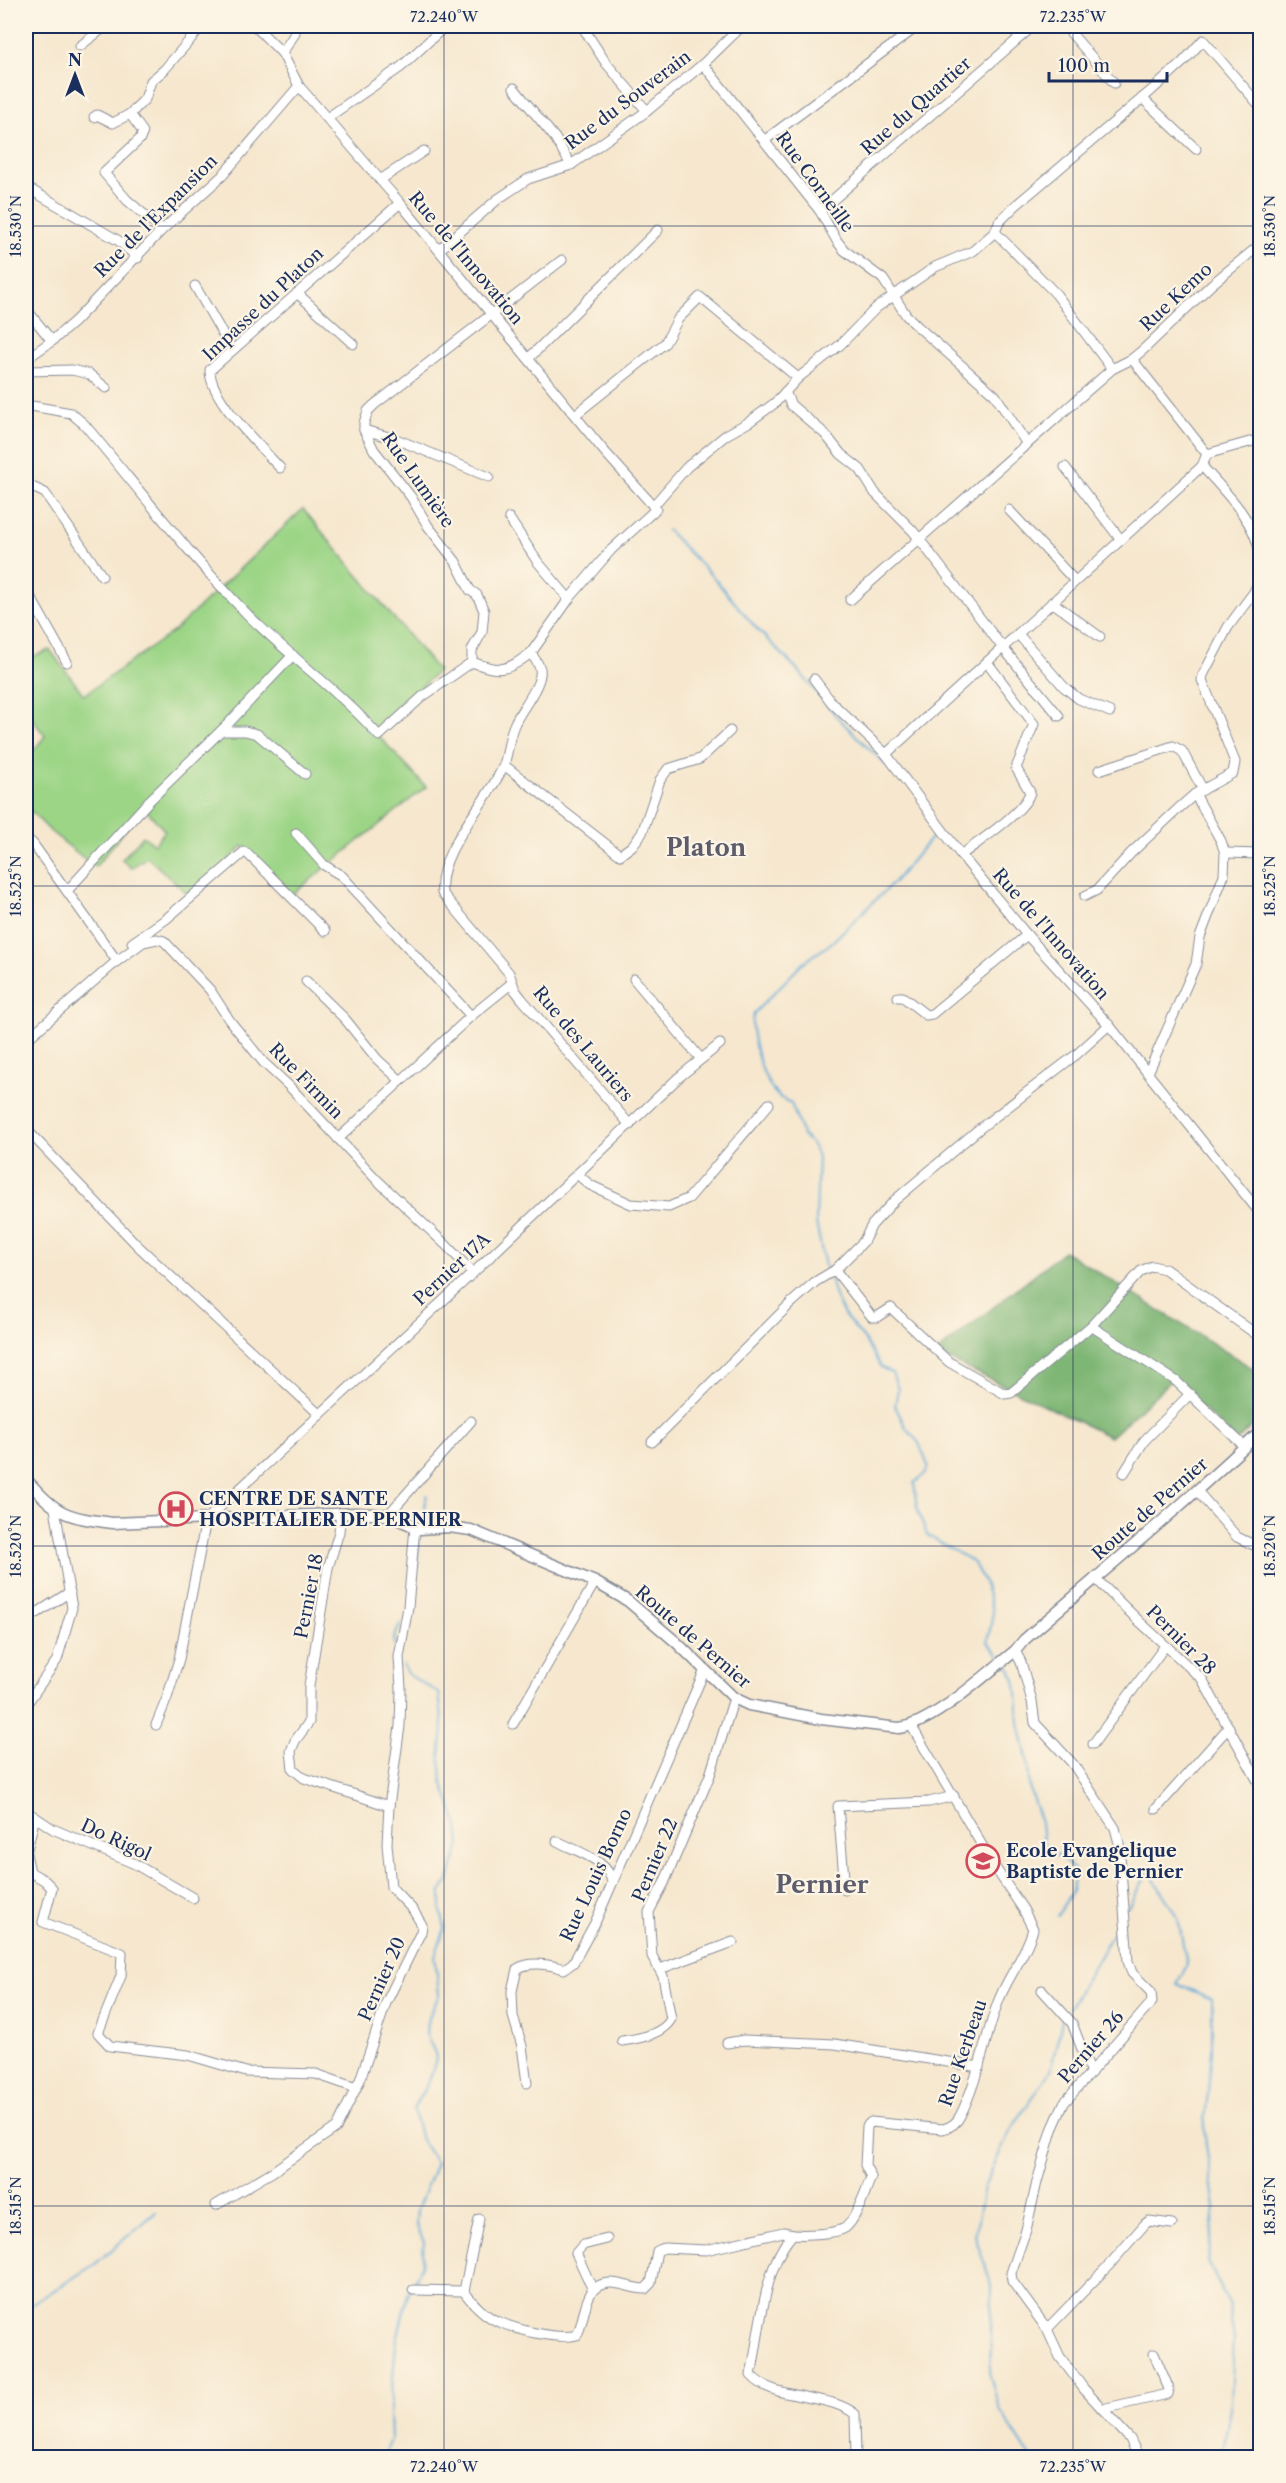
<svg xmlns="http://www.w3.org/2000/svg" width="1286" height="2483" viewBox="0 0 1286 2483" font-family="'Libre Caslon Text',serif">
<rect width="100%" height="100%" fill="#fcf5e5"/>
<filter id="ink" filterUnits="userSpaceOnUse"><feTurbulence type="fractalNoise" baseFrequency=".0167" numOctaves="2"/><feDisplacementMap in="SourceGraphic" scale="12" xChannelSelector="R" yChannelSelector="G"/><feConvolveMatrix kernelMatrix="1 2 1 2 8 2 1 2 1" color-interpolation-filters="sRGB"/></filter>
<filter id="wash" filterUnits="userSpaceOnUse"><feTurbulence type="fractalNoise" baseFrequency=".008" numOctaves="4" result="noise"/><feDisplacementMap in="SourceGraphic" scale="24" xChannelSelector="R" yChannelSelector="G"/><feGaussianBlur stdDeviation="1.35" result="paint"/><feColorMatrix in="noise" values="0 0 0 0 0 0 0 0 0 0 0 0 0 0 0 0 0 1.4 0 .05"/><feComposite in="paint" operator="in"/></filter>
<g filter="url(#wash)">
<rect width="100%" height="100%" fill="#f6e7ce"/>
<path fill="#9dd587" stroke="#5c8272" stroke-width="1.5" d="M303,509L438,671L374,731L426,787L288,898L243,846L217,873L189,895L147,857L131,868L122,859L143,836L154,844L165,831L144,807L95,867L51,832L26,806V760L45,736L26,710V659L50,650L84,695L174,631Z"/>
<path fill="#7eb674" stroke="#4c7269" stroke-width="1.5" d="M1064,1251L1260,1373V1418L1237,1441L1172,1380L1110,1437L936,1353Z"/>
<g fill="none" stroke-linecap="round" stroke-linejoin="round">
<g stroke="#61aad8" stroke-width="2">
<path d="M667,530L714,578L756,628L797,669L837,717L895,774"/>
<path d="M826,1271L816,1223L818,1156L811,1143L803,1136L791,1103C787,1101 782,1099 779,1097C763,1082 747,1033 754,1013L804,962L830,944L894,882L932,837L934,833L927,817"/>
<path d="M830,1279L835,1296L844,1315L864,1339L881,1367L892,1373L898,1389L895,1406L906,1428L919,1443L928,1466L925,1474L914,1483L917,1508L927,1535L973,1562L984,1582L993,1612L988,1642L999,1656"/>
<path d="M421,1525L427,1495"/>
<path d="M413,1596L420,1533"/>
<path d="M396,1649L394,1638L401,1623"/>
<path d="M1008,1665L1015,1680L1017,1691L1019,1723L1027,1759L1030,1791L1041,1823L1043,1841L1052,1854L1060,1856L1075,1871L1072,1891L1057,1916"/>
<path d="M1128,1907L1149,1871L1178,1918L1187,1965L1177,1984L1212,1999V2051L1204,2130L1215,2208L1208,2262L1228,2302L1234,2339L1231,2402L1222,2458"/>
<path d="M1069,2008L1121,1920"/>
<path d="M26,2308L95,2264L156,2212"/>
<path d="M383,2458L391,2440L390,2409L396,2344L407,2297L422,2266L424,2242L416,2224L417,2210L436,2163L421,2140L413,2109L430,2079L436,2059L435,2053L426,2034L427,2022L439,1995L435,1956L445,1928L441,1910V1892L449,1880L460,1845L458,1826L442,1782L440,1757L443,1728L439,1693L409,1675L403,1665"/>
<path d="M1031,2458L1000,2410L990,2377L992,2286L975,2236L984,2187L1009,2133L1050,2071L1063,2017"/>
</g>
</g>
</g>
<g filter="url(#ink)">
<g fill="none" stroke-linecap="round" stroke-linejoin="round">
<defs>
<g id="minor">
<path d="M255,26L282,53L299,86L400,203L604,451L656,509L611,550L569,599L531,653C534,658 539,664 540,669C543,684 521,709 515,723C508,736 509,753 503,767C486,805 437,851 442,893L509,973L515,990L522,999L630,1125"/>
<path d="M582,26L606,63L647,111"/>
<path d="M1065,26L1114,83"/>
<path d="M26,27L27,26"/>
<path d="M80,46L106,26"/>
<path d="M282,53L294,35L297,26"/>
<path d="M703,64L820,211L837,241L844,250L883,279L906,315L917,326L995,395L1027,444"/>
<path d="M514,88L555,138L571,165"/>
<path d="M1142,98L1196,149"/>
<path d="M130,114L143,132L140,139L104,173L127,200L162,230"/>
<path d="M94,117L97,115L113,123L130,114L145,99L151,81L164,70L202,26"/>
<path d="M327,118L401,67L445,26"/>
<path d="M765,140L918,26"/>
<path d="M380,180L424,151"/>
<path d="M26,187L119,241L138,258"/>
<path d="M820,211L1033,26"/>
<path d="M995,232L1056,294L1112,369"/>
<path d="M439,250L498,199L528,179L571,165L647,111L703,64L742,26"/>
<path d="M195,286L232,350"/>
<path d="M297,293L353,344"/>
<path d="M26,309L52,341"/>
<path d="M529,358L658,230"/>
<path d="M26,359L52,341L75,321L162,230L222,176L299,86"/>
<path d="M26,371L72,370L89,374L106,388"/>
<path d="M785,392L791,405L825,434L841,454L860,469L875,493L913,531L1003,648L1059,716"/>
<path d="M26,405L71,413L84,424C138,488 189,555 248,615C290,657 340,691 379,736L422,697L472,662"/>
<path d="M575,415L665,343L678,319L700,297L798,378"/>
<path d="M364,430L396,439L489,477"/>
<path d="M1207,454L1260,439"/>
<path d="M1202,466C1224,491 1253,518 1260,552"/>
<path d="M1065,467L1121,540"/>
<path d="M280,468C260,446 209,398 210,370L400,203"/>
<path d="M28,485L45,493L102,576"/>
<path d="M653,506L687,467L726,435L749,422L775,403L798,378L840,345L876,308L935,267L973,251L995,232L999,222L1015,206L1152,90L1183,62L1203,40L1260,106"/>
<path d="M1009,510L1075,581"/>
<path d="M509,518L537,561L569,599"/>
<path d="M26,589L67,662"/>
<path d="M850,600L1112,369L1132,359L1144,349L1212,284L1260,245"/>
<path d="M1052,602L1100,637"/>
<path d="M1018,634L1064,687L1079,699L1110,712"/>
<path d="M531,653C506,671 502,673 472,662V650L482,632L484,611L477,595L470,590L456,562L428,526L411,497L374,450L364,430V423L368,411L374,405L562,260"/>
<path d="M814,679L832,703L886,754L961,855L1027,935L1109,1025L1260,1213"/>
<path d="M221,731H245L257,734L305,774"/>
<path d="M886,754L1202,466L1207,454L1132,359"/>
<path d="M504,765L620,855L632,846L642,833L660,780L668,769L700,759L730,731"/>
<path d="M1099,770L1173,746L1182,751L1203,790"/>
<path d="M296,833L324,865L342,876L471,1016"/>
<path d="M26,838L33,844L117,961"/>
<path d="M1225,853L1260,854"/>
<path d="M961,855C978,842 1026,811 1030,792L1016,768L1034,724L987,662"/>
<path d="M67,891L149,801L227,725L293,655"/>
<path d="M1085,896L1097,890L1131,853L1179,808L1195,794L1233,773L1235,762L1202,680L1203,675L1228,627L1254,592L1260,579"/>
<path d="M132,943L166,919L244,852L248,854L325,931"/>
<path d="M634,979L701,1059"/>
<path d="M306,981L345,1019L377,1059L401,1081"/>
<path d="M898,997H903L926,1015L932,1014L1027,935"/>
<path d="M26,1040L117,961L143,942L157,939L164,941L210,990L230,1021L264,1063L289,1086L376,1179L446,1245L473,1273"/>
<path d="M1148,1073L1196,964L1200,937L1224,875L1225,853L1221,841L1195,794"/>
<path d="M26,1129L137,1245L320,1415"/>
<path d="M338,1139L471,1016L512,983"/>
<path d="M577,1174L590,1185L631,1204L669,1207L689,1198L769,1104"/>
<path d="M835,1270L872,1317H877L891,1308L949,1362L1005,1394L1011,1393L1091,1326L1141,1271L1152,1266L1165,1269L1260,1337"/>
<path d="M1091,1326L1176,1381L1245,1447"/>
<path d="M652,1442L790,1304L815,1282L835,1270L863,1242L872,1225L895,1200L979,1129L1077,1054L1109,1025"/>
<path d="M1124,1473L1144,1441L1190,1394"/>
<path d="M1198,1492L1237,1537L1260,1548"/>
<path d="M341,1513L339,1532L328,1568L309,1686V1722L295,1741L291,1751L293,1769L304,1778L389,1806"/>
<path d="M388,1515L471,1421"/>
<path d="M1095,1578L1140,1622L1202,1679L1260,1785"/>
<path d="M26,1620L70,1592"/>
<path d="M1015,1651L1021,1662L1032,1701L1035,1723L1073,1764L1115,1828L1119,1843L1128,1961L1132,1973L1151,1992L1152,2002L1064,2103L1052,2130L1037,2182L1026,2230L1011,2273L1012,2281L1047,2329L1060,2357L1084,2389L1130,2439L1139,2458"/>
<path d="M26,1705L57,1660L72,1608L55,1509"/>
<path d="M513,1724L595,1582"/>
<path d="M156,1725L167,1698L179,1659L206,1520L473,1273L678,1078L720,1044"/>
<path d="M1093,1744L1165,1646"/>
<path d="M1156,1809L1229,1727"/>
<path d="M26,1811L53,1829L135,1864L193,1898"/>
<path d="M557,1841C575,1851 610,1860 612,1883"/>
<path d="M26,1853L35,1817"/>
<path d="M26,1854L30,1872L44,1880L52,1888L43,1922L122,1953L121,1976L98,2033L110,2046L188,2055L246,2072L316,2074L356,2088"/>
<path d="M845,1890L838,1806L929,1802L954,1796"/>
<path d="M660,1969L733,1942"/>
<path d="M1042,1990L1072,2023L1091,2073"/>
<path d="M622,2041C638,2039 663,2034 671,2019L663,1976L652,1956L649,1912L664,1883L710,1775L734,1698"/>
<path d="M727,2043L744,2040L835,2044L979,2067"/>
<path d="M527,2083L522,2046L513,2016L512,1991L517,1969C529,1961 550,1964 564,1969L573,1963L595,1923L704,1672"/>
<path d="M216,2205L272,2172L337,2127L360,2080L386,2003L421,1932L422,1925L413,1910L391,1887L387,1844L389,1806L400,1726L401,1688L399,1657L408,1607L415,1527"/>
<path d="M479,2219L464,2291C471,2302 486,2317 499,2322C518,2330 557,2340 577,2335C587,2316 582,2283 611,2283C622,2283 633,2289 645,2289L651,2283L657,2251L664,2248L706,2250L783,2232L793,2234"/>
<path d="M413,2290L464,2291"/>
<path d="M593,2290L576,2253L583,2245L607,2239"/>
<path d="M1047,2329L1110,2264L1145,2224L1149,2221L1172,2224"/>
<path d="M1102,2409L1168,2394L1169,2389L1154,2354"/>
<path d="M856,2458L855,2414C828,2392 774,2402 751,2375C760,2334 763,2266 793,2234C805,2235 836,2234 845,2228C856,2220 866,2190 871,2177L865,2165L867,2126L871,2122L943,2129C951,2127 956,2124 960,2116C978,2081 984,2041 997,2005C1006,1978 1026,1956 1033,1929L1023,1909L996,1869L912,1727"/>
</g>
<path id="tertiary" d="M26,1479C58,1515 65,1517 113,1523L357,1513L388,1515L420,1529L449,1527L471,1530L595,1582L628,1601L676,1642L734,1698L749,1705L821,1719L899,1728C932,1725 988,1672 1015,1651L1024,1640C1103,1571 1184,1505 1260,1432"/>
</defs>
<use href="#minor" stroke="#888b96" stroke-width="11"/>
<use href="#tertiary" stroke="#888b96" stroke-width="13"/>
<use href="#minor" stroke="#fff" stroke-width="9"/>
<use href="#tertiary" stroke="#fff" stroke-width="10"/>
</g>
</g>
<path fill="none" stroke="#1b2f5e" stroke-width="1.5" stroke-opacity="0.45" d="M444,26V2458M1073,26V2458M26,226H1260M26,886H1260M26,1546H1260M26,2206H1260"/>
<defs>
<symbol id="hospital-ring" viewBox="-11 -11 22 22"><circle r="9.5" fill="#fcf5e5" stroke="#d1495b" stroke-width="1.5"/><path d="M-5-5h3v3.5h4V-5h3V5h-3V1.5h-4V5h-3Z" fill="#d1495b"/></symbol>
<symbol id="school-ring" viewBox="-11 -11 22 22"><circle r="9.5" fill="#fcf5e5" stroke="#d1495b" stroke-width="1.5"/><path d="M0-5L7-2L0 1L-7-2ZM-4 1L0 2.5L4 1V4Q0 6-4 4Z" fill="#d1495b"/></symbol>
</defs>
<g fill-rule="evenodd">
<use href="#hospital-ring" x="157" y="1490" width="38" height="38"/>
<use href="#school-ring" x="964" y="1842" width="38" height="38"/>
</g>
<g text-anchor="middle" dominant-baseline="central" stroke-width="4.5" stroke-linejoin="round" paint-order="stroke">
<g font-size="18" fill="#1b2f5e" stroke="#fcf5e5">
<text transform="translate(628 100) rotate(-37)">Rue du Souverain</text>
<text transform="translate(916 106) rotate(-41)">Rue du Quartier</text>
<text transform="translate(815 182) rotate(54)">Rue Corneille</text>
<text transform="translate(156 216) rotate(-45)">Rue de l'Expansion</text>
<text transform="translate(466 258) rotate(50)">Rue de l'Innovation</text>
<text transform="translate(1176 297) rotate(-43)">Rue Kemo</text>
<text transform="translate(263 304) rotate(-43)">Impasse du Platon</text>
<text transform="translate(418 480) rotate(55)">Rue Lumière</text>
<text transform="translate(1051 934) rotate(49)">Rue de l'Innovation</text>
<text transform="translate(583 1044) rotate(50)">Rue des Lauriers</text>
<text transform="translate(306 1081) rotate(46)">Rue Firmin</text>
<text transform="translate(452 1269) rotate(-43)">Pernier 17A</text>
<text transform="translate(1150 1509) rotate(-41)">Route de Pernier</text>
<text transform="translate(309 1596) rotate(-79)">Pernier 18</text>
<text transform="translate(693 1637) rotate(41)">Route de Pernier</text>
<text transform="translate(1181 1640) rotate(45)">Pernier 28</text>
<text transform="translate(116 1840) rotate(25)">Do Rigol</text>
<text transform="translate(655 1860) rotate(-67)">Pernier 22</text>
<text transform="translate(596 1875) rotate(-65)">Rue Louis Borno</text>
<text transform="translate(382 1979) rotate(-66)">Pernier 20</text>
<text transform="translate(1091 2047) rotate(-49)">Pernier 26</text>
<text transform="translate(963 2053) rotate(-71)">Rue Kerbeau</text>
</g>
<g font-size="18" font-weight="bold" fill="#1b2f5e" stroke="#fcf5e5" text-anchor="start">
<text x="199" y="1499">CENTRE DE SANTE<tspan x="199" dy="21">HOSPITALIER DE PERNIER</tspan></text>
<text x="1006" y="1851">Ecole Evangelique<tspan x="1006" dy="21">Baptiste de Pernier</tspan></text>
</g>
<g font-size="24" font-weight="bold" fill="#5c5c6c" stroke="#fcf5e5">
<text x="706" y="847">Platon</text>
<text x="822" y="1884">Pernier</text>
</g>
</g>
<rect width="1286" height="2483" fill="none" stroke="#fcf5e5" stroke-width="66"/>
<g transform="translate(75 75)" stroke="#fcf5e5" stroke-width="4.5" paint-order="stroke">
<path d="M0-4.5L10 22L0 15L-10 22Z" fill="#1b2f5e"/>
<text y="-9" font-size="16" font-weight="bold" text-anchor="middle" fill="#1b2f5e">N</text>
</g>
<path d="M1049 72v9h118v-9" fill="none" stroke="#1b2f5e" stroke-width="3"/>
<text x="1058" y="72" font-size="18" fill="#1b2f5e" stroke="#fcf5e5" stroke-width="4.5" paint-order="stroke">100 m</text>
<rect x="33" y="33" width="1220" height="2417" fill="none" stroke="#1b2f5e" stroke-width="2"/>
<g font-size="15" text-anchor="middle" fill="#1b2f5e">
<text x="444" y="22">72.240°W</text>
<text x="1073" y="22">72.235°W</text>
<text transform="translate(16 226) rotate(-90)" y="5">18.530°N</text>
<text transform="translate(1270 226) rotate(-90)" y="5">18.530°N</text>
<text transform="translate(16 886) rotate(-90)" y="5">18.525°N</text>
<text transform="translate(1270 886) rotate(-90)" y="5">18.525°N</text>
<text transform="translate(16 1546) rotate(-90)" y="5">18.520°N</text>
<text transform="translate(1270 1546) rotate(-90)" y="5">18.520°N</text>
<text transform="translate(16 2206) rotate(-90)" y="5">18.515°N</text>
<text transform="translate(1270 2206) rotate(-90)" y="5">18.515°N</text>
<text x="444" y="2472">72.240°W</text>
<text x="1073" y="2472">72.235°W</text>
</g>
</svg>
